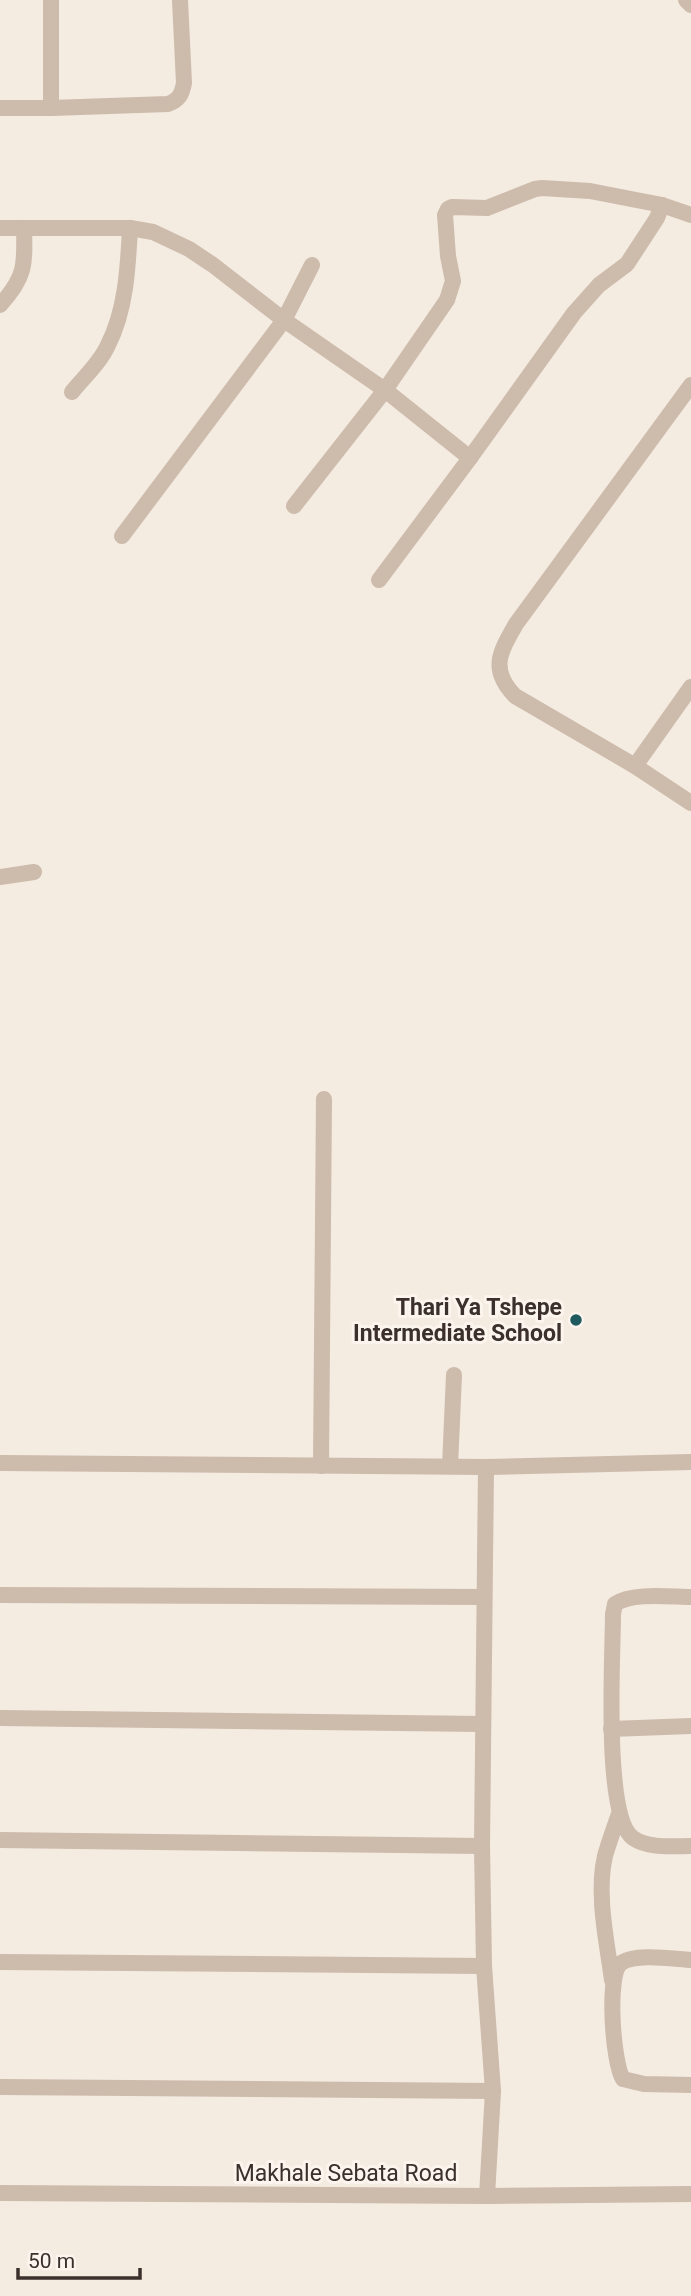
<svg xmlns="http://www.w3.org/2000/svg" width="691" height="2296" viewBox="0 0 691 2296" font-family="Roboto,sans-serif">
<rect width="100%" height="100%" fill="#f4ebe1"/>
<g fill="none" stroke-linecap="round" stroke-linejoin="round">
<g stroke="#cdbbac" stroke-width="16">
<path d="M686,0L691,5"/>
<path d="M0,108H51L168,104C179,100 182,94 184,83L180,0"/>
<path d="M51,108V0"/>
<path d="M0,228H130L153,232L189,249L213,265L284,320L385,390L470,458"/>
<path d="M0,305C26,277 25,264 24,228"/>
<path d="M691,385L516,624C500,652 489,669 515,696L635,766L691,803"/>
<path d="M72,392C84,377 100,363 108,345C126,310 128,267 130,228"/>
<path d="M294,506L385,390L447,300L453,281L448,256L445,215L448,209L452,207L487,208L535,189L542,188L590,191L662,205L691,215"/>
<path d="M122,536L284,320L312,265"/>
<path d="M379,580L470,458L574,313L599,285L627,264L657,218L662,205"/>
<path d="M635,766L691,687"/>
<path d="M0,877L34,872"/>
<path d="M0,1463L486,1467L691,1462"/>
<path d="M321,1466L324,1099"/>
<path d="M450,1466L454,1375"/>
<path d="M486,1467L482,1846L484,1966L493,2091L487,2196"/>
<path d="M0,1595L484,1597"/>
<path d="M691,1597C671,1597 632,1592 615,1604L613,1614C613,1654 603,1817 633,1838C649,1849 672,1846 691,1846"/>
<path d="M0,1718L482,1724"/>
<path d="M611,1729L691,1726"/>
<path d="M0,1840L482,1846"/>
<path d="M691,1960C673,1959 636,1953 621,1963C606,1974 613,2064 623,2079L644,2084L691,2085"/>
<path d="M0,1962L484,1966"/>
<path d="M612,1980C607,1942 596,1894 605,1856C609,1842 614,1828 619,1814"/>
<path d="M0,2087L493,2091"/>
<path d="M0,2193L487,2196L691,2194"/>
</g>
</g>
<circle fill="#1f5a5e" stroke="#fbf5ee" stroke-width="2.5" cx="576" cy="1320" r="7"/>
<g text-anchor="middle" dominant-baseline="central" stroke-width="6" stroke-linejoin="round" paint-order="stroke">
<g font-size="23" font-weight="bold" fill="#3b302b" stroke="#fbf5ee" text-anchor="end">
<text x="562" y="1307">Thari Ya Tshepe<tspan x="562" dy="26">Intermediate School</tspan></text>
</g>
<g font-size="23" fill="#3b302b" stroke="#fbf5ee">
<text x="346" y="2173">Makhale Sebata Road</text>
</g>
</g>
<path d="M18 2268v10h122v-10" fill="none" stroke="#3b302b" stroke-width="3.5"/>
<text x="28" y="2268" font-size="21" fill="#3b302b" stroke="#fbf5ee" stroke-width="5" paint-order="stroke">50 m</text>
</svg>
